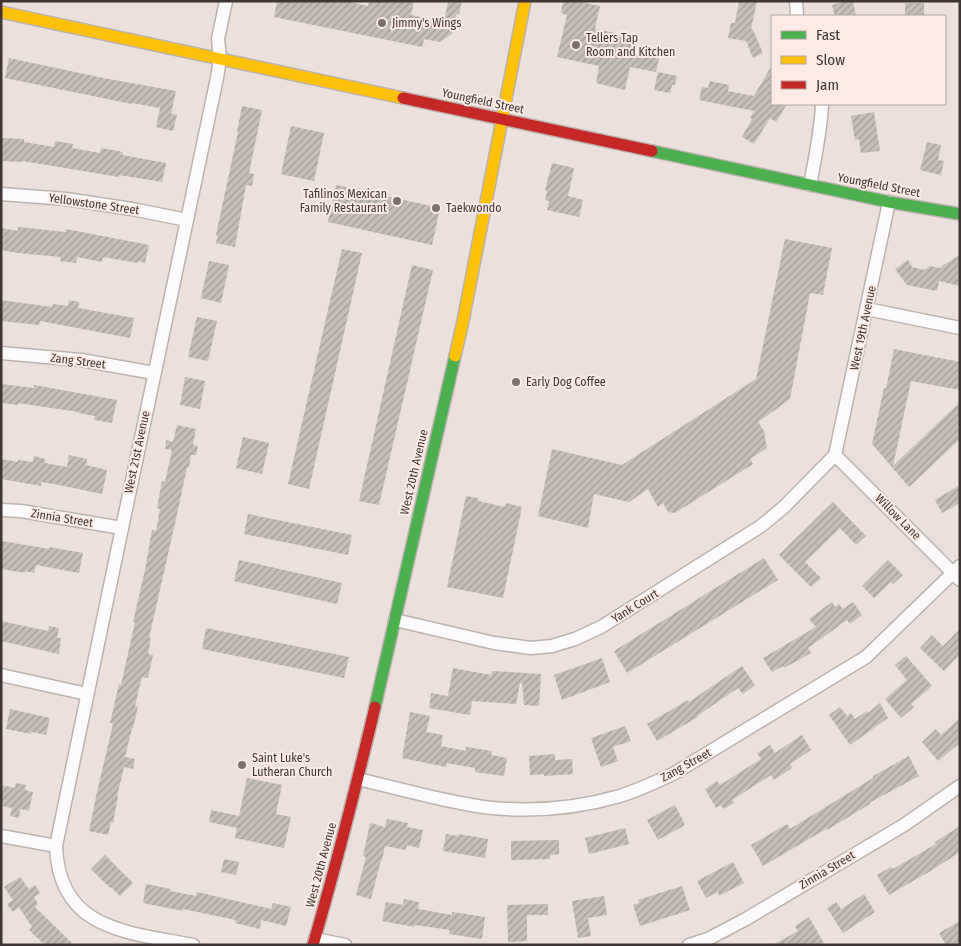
<svg xmlns="http://www.w3.org/2000/svg" width="961" height="946" viewBox="0 0 961 946" font-family="'Fira Sans Condensed',sans-serif">
<defs>
<pattern id="building-hatch" width="6" height="6" patternUnits="userSpaceOnUse" patternTransform="scale(1.25)"><rect width="6" height="6" fill="#c6beb9"/><path d="M-1 1l2-2M0 6l6-6M5 7l2-2" fill="none" stroke="#a29b97"/></pattern>
</defs>
<rect width="100%" height="100%" fill="#ebe0db"/>
<g fill="url(#building-hatch)">
<path d="M277,1H346L368,6L369,1H414L411,15L444,22L448,1H462L459,14H456L452,34L440,42L424,39L422,47L274,17Z"/>
<path d="M563,1H576L600,6L595,29L636,37L632,53L659,59L656,72L630,67L625,90L596,83L599,66L557,57L567,15L561,13Z"/>
<path d="M739,1H757L751,29L753,30L763,53L753,58L746,41L728,38L731,23H735Z"/>
<path d="M845,1H853L856,16H835L832,5Z"/>
<rect x="905" y="3" width="19" height="13"/>
<path d="M9,58L103,78L176,91L171,114L177,115L173,131L156,127L160,108L132,103V104L5,78Z"/>
<path d="M772,65V104H787L776,122L770,118L754,144L742,137L752,119L750,118L754,111L699,100L702,87L708,88L710,81L729,85L728,91L754,96Z"/>
<path d="M658,72L677,76L675,85H672L670,93L654,90Z"/>
<path d="M242,106L262,110L249,173L254,174L252,186L246,185L235,247L216,243L218,236L216,235L238,132H237Z"/>
<path d="M874,112L880,151L861,153L859,139L855,140L851,116Z"/>
<path d="M291,126L324,133L314,181L281,174Z"/>
<path d="M1,138L24,139V142L54,147L55,141L73,144L72,148L100,153L101,148L123,152L122,155L166,163L162,182L119,175V177L23,161V162L1,161Z"/>
<path d="M927,142L941,145L938,160L944,161L941,175L920,170Z"/>
<path d="M552,163L574,168L568,196L583,200L579,217L547,210L549,201L545,200L547,191L545,190Z"/>
<path d="M336,185L440,208L432,245L328,222Z"/>
<path d="M18,227L66,232V229L149,245L145,263L138,261V263L103,257L102,262L77,257L76,263L60,261L61,257L18,253L1,250V228L18,231Z"/>
<path d="M785,239L832,248L823,295L810,293L790,399L758,422L764,431L767,448L750,459L753,464L675,513L668,512L663,503L658,507L648,489L629,502L594,494L588,528L538,516L552,449L622,465L756,379Z"/>
<path d="M342,249L362,253L309,489L288,484Z"/>
<path d="M960,255V286L939,281L937,291L907,285L895,269L908,260L912,267L924,270L930,266L941,268L942,266Z"/>
<path d="M209,261L229,265L221,303L201,298Z"/>
<path d="M412,265L433,270L379,505L359,501Z"/>
<path d="M1,300L52,307L53,304L68,306L69,300L79,302L78,308L134,318L130,338L40,321L39,325L1,321Z"/>
<path d="M197,317L217,321L208,361L188,357Z"/>
<path d="M894,349L960,362V390L911,381L893,466L960,402V439L909,487L872,444L884,388L886,389Z"/>
<path d="M185,377L205,381L200,409L180,405Z"/>
<path d="M1,384L34,388V385L117,400L112,423L94,420L95,416L79,413V412L18,403V405L1,403Z"/>
<path d="M177,425L196,429L193,445L198,446L196,455H191L189,467H187L178,510L149,638H151L148,654L153,655L148,678L142,677L135,706L138,707L133,728H132L125,757L135,759L133,769L124,767L117,796H118L113,823L111,822L108,835L89,831L97,792L113,724L110,723L119,684L121,685L135,622H133L145,570L152,530L156,531L160,509L157,508L162,481L165,482L172,450L165,449L166,440L173,442Z"/>
<path d="M243,437L269,443L262,474L236,468Z"/>
<path d="M69,455L87,459L86,465L107,470L102,494L54,484L41,482V486L1,479V459L18,462V460L33,462L34,456L45,459V463L67,467Z"/>
<path d="M960,485V503L942,513L935,500Z"/>
<path d="M466,496L478,498V501L505,507L506,503L522,507L503,598L447,587Z"/>
<path d="M833,502L866,536L856,545L840,528L805,562L821,578L811,587L779,555Z"/>
<path d="M248,514L352,535L348,555L244,534Z"/>
<path d="M2,541L49,549V547L83,553L79,573L36,565L34,573L25,571V573L1,569Z"/>
<path d="M764,558L778,580L627,673L614,651Z"/>
<path d="M239,560L342,583L337,604L234,581Z"/>
<path d="M888,560L903,575L893,584L891,582L874,598L862,586Z"/>
<path d="M832,602L835,607L839,604L843,609L853,602L862,615L850,624L847,620L808,648L811,653L784,668L783,666L772,672L763,658L816,627L809,619Z"/>
<path d="M1,621L48,631L49,626L59,628L57,638H61L59,654L1,641Z"/>
<path d="M206,628L349,657L344,678L202,649Z"/>
<path d="M960,629V654L944,671L920,648L932,635L943,646Z"/>
<path d="M906,656L932,686L911,704L914,707L901,718L885,699L907,680L895,665Z"/>
<path d="M602,658L610,682L562,700L554,675Z"/>
<path d="M742,666L755,685L743,694L738,688L697,716L698,717L657,741L647,724L688,700L689,702Z"/>
<path d="M453,668L491,675L492,671L541,674L539,706L524,705L522,683H520L516,704L472,701L470,715L429,708L431,693L448,696Z"/>
<path d="M880,703L888,718L850,745L829,715L840,707L847,716L851,713L855,719L867,711L868,713Z"/>
<path d="M10,709L50,718L46,735L31,732V734L6,729Z"/>
<path d="M410,712L430,716L426,732L443,735L441,746L466,751V747L492,751L491,755L507,758L504,776L475,772V768L447,763L446,767L402,758Z"/>
<path d="M960,718V743L938,761L922,742L936,729L941,735Z"/>
<path d="M625,726L631,741L613,747L618,761L601,767L591,738Z"/>
<path d="M802,735L811,750L790,764L792,768L774,780L771,775L732,800L734,803L724,809L721,805L716,808L705,789L717,781L720,785L761,759L757,753L770,745L775,753Z"/>
<path d="M555,754V760L572,759L573,774L544,776V774L530,775L529,756Z"/>
<path d="M909,756L919,776L869,803L870,804L827,830L826,829L763,866L751,845L787,824L790,829L873,778V776Z"/>
<path d="M247,778L282,785L276,814L291,817L284,848L235,838L237,828L209,822L211,810L239,816Z"/>
<path d="M16,783L26,785L25,790L33,792L29,811L20,809L19,818L10,816L12,808L1,806V785L15,788Z"/>
<path d="M675,805L685,825L658,840L647,820Z"/>
<path d="M387,819L408,823L407,827L423,830L419,848L407,845L406,850L385,846L382,860H381L371,899L356,895L366,857L363,856L370,823L385,827Z"/>
<path d="M960,826V852L932,870L889,895L877,875L891,867L893,869L936,844L935,842Z"/>
<path d="M625,828L629,844L589,854L585,838Z"/>
<path d="M446,834L458,836V834L488,839L485,858L443,851Z"/>
<path d="M559,840V854L550,855V859L511,860V841Z"/>
<path d="M105,855L133,883L120,896L111,887L110,888L91,869Z"/>
<path d="M224,859L239,862L236,875L221,872Z"/>
<path d="M733,862L744,883L719,896L718,892L706,898L697,881Z"/>
<path d="M20,877L29,889L35,885L40,893L34,897L38,904L35,907L74,945H45L29,930L32,927L19,907L13,912L7,904L13,900L4,887Z"/>
<path d="M146,884L171,889L170,891L196,896L197,892L271,909L273,903L291,907L286,926L261,920L260,929L235,923L236,920L183,909V911L143,903Z"/>
<path d="M682,886L690,910L640,926L633,905L639,903L638,900Z"/>
<path d="M864,894L875,912L843,933L827,908L836,902L841,909Z"/>
<path d="M604,896L607,915L588,918L591,936L578,938L572,901Z"/>
<path d="M404,899L419,902L418,909L452,915V912L485,917L482,939L449,934L450,930L415,925L414,927L382,921L386,902L403,905Z"/>
<path d="M548,904V915H527V941L508,942L507,905Z"/>
<path d="M809,917L825,945H773L798,931L795,926Z"/>
<path d="M960,921V945H946L939,933Z"/>
</g>
<g fill="none" stroke-linecap="round" stroke-linejoin="round">
<defs>
<g id="street">
<path d="M796,1L797,16"/>
<path d="M810,185C815,158 821,131 822,104"/>
<path d="M1,194L66,199L132,209L187,220"/>
<path d="M867,309L960,328"/>
<path d="M1,353L81,360L154,373"/>
<path d="M835,455L889,202"/>
<path d="M835,455L960,580"/>
<path d="M1,510L21,511L122,528"/>
<path d="M395,620L494,643L531,648L552,646L575,639L601,627L761,526L784,507L835,455"/>
<path d="M1,675L87,694"/>
<path d="M358,779C382,785 407,791 432,797C451,801 472,806 492,808C535,812 578,808 620,796C638,790 656,782 673,774L866,657L960,566"/>
<path d="M1,836L56,846"/>
<path d="M315,939L345,945"/>
<path d="M193,945C128,932 59,931 56,846L122,528L217,78L220,58L218,39L226,1"/>
<path d="M689,945L708,939L746,919L904,825L960,786"/>
</g>
<g id="fast">
<path d="M652,151L889,202L960,214"/>
<path d="M375,707L455,356"/>
</g>
<g id="slow">
<path d="M1,12L403,98"/>
<path d="M455,356L463,321L525,1"/>
</g>
<g id="jam">
<path d="M403,98L652,151"/>
<path d="M313,945C336,866 356,787 375,707"/>
</g>
</defs>
<use href="#street" stroke="#bbb2ae" stroke-width="15"/>
<use href="#fast" stroke="#bbb2ae" stroke-width="14"/>
<use href="#slow" stroke="#bbb2ae" stroke-width="14"/>
<use href="#jam" stroke="#bbb2ae" stroke-width="14"/>
<use href="#street" stroke="#fcfafa" stroke-width="12"/>
<use href="#fast" stroke="#4caf50" stroke-width="11"/>
<use href="#slow" stroke="#ffc107" stroke-width="11"/>
<use href="#jam" stroke="#c62828" stroke-width="11"/>
</g>
<g fill="#7b726e" stroke="#fcebe4" stroke-width="2">
<circle cx="382" cy="23" r="5"/>
<circle cx="576" cy="45" r="5"/>
<circle cx="397" cy="201" r="5"/>
<circle cx="436" cy="208" r="5"/>
<circle cx="516" cy="382" r="5"/>
<circle cx="242" cy="765" r="5"/>
</g>
<g text-anchor="middle" dominant-baseline="central" stroke-width="4" stroke-linejoin="round" paint-order="stroke">
<g font-size="12" fill="#3f3633" stroke="#fcebe4" text-anchor="start">
<text x="392" y="23">Jimmy's Wings</text>
<text x="586" y="38">Tellers Tap<tspan x="586" dy="14">Room and Kitchen</tspan></text>
<text x="387" y="194" text-anchor="end">Tafilinos Mexican<tspan x="387" dy="14">Family Restaurant</tspan></text>
<text x="446" y="208">Taekwondo</text>
<text x="526" y="382">Early Dog Coffee</text>
<text x="252" y="758">Saint Luke's<tspan x="252" dy="14">Lutheran Church</tspan></text>
</g>
<g font-size="12" fill="#3f3633" stroke="#fcebe4">
<text transform="translate(483 101) rotate(12)">Youngfield Street</text>
<text transform="translate(879 185) rotate(11)">Youngfield Street</text>
<text transform="translate(94 204) rotate(8)">Yellowstone Street</text>
<text transform="translate(863 328) rotate(-78)">West 19th Avenue</text>
<text transform="translate(78 361) rotate(7)">Zang Street</text>
<text transform="translate(137 452) rotate(-78)">West 21st Avenue</text>
<text transform="translate(414 472) rotate(-77)">West 20th Avenue</text>
<text transform="translate(898 517) rotate(45)">Willow Lane</text>
<text transform="translate(62 518) rotate(9)">Zinnia Street</text>
<text transform="translate(635 606) rotate(-32)">Yank Court</text>
<text transform="translate(686 765) rotate(-29)">Zang Street</text>
<text transform="translate(321 865) rotate(-75)">West 20th Avenue</text>
<text transform="translate(827 870) rotate(-31)">Zinnia Street</text>
</g>
</g>
<rect width="961" height="946" fill="none" stroke="#3f3633" stroke-width="5"/>
<rect x="771" y="15" width="175" height="90" fill="#fcebe4" stroke="#b0a39d"/>
<rect x="781" y="31" width="25" height="8" fill="#4caf50" stroke="#b0a39d"/>
<text x="816" y="40" font-size="15" fill="#3f3633">Fast</text>
<rect x="781" y="56" width="25" height="8" fill="#ffc107" stroke="#b0a39d"/>
<text x="816" y="65" font-size="15" fill="#3f3633">Slow</text>
<rect x="781" y="81" width="25" height="8" fill="#c62828" stroke="#b0a39d"/>
<text x="816" y="90" font-size="15" fill="#3f3633">Jam</text>
</svg>
